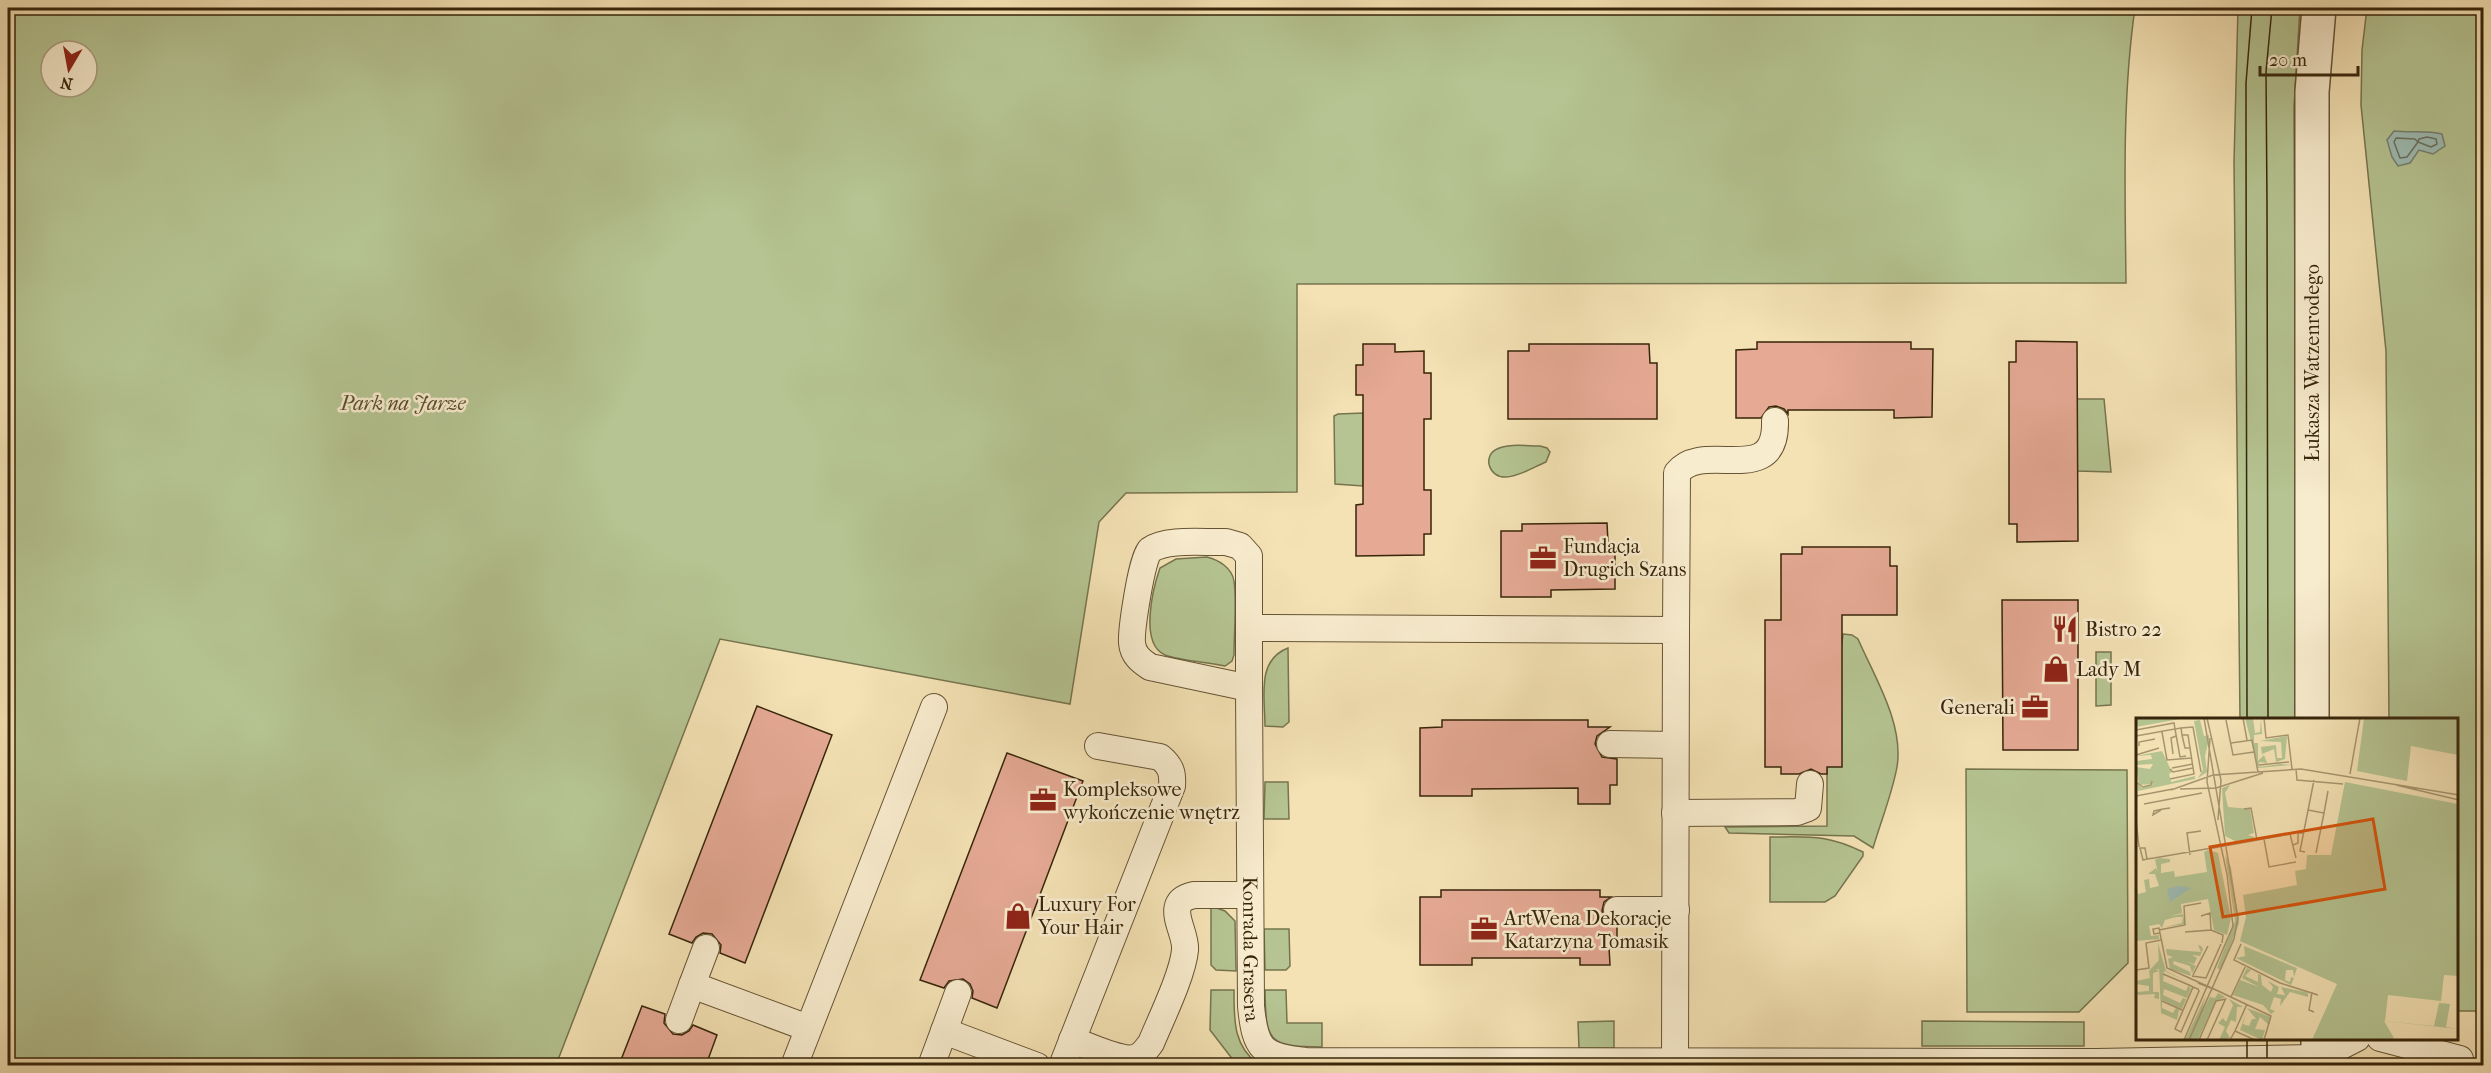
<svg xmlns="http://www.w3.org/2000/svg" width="2491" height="1073" viewBox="0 0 2491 1073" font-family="'IM FELL French Canon',serif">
<rect width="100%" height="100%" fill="#f4e2b4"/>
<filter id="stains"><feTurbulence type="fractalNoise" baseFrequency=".00333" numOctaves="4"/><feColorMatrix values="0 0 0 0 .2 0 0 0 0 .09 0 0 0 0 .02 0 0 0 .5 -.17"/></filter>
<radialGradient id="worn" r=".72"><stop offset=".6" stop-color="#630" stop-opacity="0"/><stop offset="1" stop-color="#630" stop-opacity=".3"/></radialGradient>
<g fill="#b5c492" stroke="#76744e" stroke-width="1.5" fill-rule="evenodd">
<path d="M8,8H2135C2122,98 2125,191 2126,283L1297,284V492L1126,493L1099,522L1070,704L720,639L556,1065H8ZM51,51H87V87H51Z"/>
<path d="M2238,8H2300L2294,107L2297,719H2240L2234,162Z"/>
<path d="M2367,8H2483V1011H2457L2456,719H2389L2386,351L2361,105L2362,50Z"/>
<path d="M2077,399H2104L2111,472L2077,471Z"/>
<path d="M1363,413V486L1335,484L1334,416L1338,414Z"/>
<path d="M1540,446L1547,448L1550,452L1546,462C1534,467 1518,477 1506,477C1489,478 1482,456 1497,449C1508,443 1528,446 1540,446Z"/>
<path d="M1207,557C1219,560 1232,568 1234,581C1237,601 1234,633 1234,655L1232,661L1225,666C1207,662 1181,661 1165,655C1139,644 1153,588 1160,568L1176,559Z"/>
<path d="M1843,634L1852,635L1858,639C1875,678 1904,724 1897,767C1892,794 1881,821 1873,848L1854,836L1729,833L1725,827L1827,826V767Z"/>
<path d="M1288,648L1289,722L1283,727L1265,726C1265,698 1256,660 1288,648Z"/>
<path d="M2096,652H2111V705L2096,706Z"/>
<path d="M1966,769L2127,770L2128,963L2079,1012H1967Z"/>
<path d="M1265,782H1288L1289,819H1264Z"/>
<path d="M1770,837C1810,837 1826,834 1863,852V856L1835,896L1825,902H1770Z"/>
<path d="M1211,906L1225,911L1235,921L1236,971L1216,970L1211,965Z"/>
<path d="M1264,929H1289L1290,966L1286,970H1265Z"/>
<path d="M1211,990H1234C1234,1020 1233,1046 1259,1065H1237L1210,1030Z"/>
<path d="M1265,990H1286L1287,1023H1322V1047C1268,1046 1266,1043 1265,990Z"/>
<path d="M1614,1021V1048H1579L1578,1022Z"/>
<path d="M1922,1021L2084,1022V1046H1922Z"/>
</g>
<path fill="#9dbcb4" stroke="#748070" stroke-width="1.5" d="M2394,131C2411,133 2426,130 2442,134L2445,146L2433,154L2419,150L2410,163L2398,166L2392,157L2387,140Z"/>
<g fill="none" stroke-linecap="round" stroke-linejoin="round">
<path stroke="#6a705f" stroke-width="1.5" d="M2427,137L2436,139L2437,144L2431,147L2418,142L2407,157L2400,158L2394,142L2396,138L2415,139L2418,142L2419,139Z"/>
</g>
<g fill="#e5a994" stroke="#37250a" stroke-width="1.5">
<path d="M2016,341L2077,342L2078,541L2017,542V524H2009V362H2016Z"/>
<path d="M1757,342H1911V349H1933L1932,417L1894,418V410H1788V414L1784,409L1776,406L1769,407L1761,418H1736V350L1757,349Z"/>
<path d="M1363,344H1395V352L1424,351V373H1431V419H1424V490H1431V534H1424V555L1356,556V505L1363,504V395H1356V365H1363Z"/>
<path d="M1529,344H1649L1650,363H1657V419H1508V351H1529Z"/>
<path d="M1607,523L1608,542L1615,543V589L1551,590V597H1501V531H1522V524Z"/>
<path d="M1802,547H1890V566H1897V615H1842V767H1827V774H1821L1811,769L1799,774H1781V767H1765V620H1781V554H1802Z"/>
<path d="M2002,600H2078V750H2003Z"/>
<path d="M757,706L832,735L745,963L720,953L721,945L712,934L703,933L696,937L692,943L669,934Z"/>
<path d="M1442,720H1588V727H1610L1597,736L1595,744L1602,757L1617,759V785H1610V804H1578V788L1472,789V796H1420V728L1442,727Z"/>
<path d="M1007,753L1083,781L997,1008L972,998L973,991L970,984L963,979L949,981L944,988L920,980Z"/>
<path d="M1441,890H1600V897H1611L1604,902L1602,911L1609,923L1617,925V948L1609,947L1610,965H1580V958H1472V965H1420V897H1441Z"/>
<path d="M642,1006L665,1014L664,1023L673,1034L682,1035L689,1031L693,1025L717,1035L706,1065H619Z"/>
</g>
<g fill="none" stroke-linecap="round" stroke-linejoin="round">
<defs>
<g id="minor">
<path d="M1226,542L1240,546L1249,556V688L1150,667C1141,661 1133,655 1132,643C1131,630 1142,556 1150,550C1167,538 1205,543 1226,542Z"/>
<path d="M1249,628L1676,630L1675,1061"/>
<path d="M1676,630L1677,473C1703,439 1777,490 1775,421"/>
<path id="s1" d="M1249,688L1251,1006C1255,1049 1262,1057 1306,1061L2096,1062L2318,1058L2357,1038"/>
<path d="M1610,744L1675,745"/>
<path d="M1675,813L1797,812L1808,808L1810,784"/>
<path d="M1617,910H1676"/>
<path d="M692,985L706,948"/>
<path d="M679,1020L692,985L808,1028"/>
<path d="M944,1031L958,993"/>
<path d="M2380,1038L2460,1059"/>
<path d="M1072,1040C1087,1045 1123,1063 1137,1057C1144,1054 1147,1048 1151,1043C1161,1019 1183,974 1185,950C1187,931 1161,902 1194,895H1249"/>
<path d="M794,1066L934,707"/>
<path d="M931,1066L944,1031L1037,1066"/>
<path d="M1062,1066L1172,786C1173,773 1171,766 1160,757L1098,746"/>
</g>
<g id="tertiary">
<path d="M2312,719V92L2319,8"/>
<path d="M2318,1038V1066"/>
</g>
</defs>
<use href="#minor" stroke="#665434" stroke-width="28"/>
<use href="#tertiary" stroke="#665434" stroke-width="36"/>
<use href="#minor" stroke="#f8ecce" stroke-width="26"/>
<use href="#tertiary" stroke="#f8ecce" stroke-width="33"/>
<g stroke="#37250a" stroke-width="1.5">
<path d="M2247,719L2246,127V83L2252,8"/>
<path d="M2268,719L2267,204L2266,72L2272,8"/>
<path d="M2247,1066V1038"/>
<path d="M2267,1066V1038"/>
</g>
</g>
<defs>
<symbol id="office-bare" viewBox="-9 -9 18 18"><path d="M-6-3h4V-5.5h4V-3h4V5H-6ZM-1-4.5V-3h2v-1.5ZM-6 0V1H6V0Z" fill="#8f2418" stroke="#f8ecce" stroke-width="2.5" paint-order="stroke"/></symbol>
<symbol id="restaurant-bare" viewBox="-9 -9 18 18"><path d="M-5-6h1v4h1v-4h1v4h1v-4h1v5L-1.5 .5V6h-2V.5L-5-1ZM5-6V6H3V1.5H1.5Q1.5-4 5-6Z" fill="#8f2418" stroke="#f8ecce" stroke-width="2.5" paint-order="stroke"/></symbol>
<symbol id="shop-bare" viewBox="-9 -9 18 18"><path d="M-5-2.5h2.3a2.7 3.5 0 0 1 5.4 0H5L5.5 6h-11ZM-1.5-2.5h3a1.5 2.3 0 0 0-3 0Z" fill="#8f2418" stroke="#f8ecce" stroke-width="2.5" paint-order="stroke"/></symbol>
</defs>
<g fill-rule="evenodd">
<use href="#office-bare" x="1524" y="539" width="38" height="38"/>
<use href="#restaurant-bare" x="2046" y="610" width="38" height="38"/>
<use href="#shop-bare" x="2037" y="650" width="38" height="38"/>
<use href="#office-bare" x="2016" y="688" width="38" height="38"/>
<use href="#office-bare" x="1024" y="781" width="38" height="38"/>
<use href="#shop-bare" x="999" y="897" width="38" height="38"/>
<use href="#office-bare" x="1465" y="910" width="38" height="38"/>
</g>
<g text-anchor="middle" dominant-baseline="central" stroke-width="5" stroke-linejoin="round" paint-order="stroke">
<g font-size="20" fill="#37250a" stroke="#f8ecce">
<text transform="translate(2312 363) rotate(-90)">Łukasza Watzenrodego</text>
<text stroke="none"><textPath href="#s1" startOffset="261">Konrada Grasera</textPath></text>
</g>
<g font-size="20" font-style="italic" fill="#564d2c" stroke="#f8ecce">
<text x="403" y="403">Park na Jarze</text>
</g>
<g font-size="20" fill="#37250a" stroke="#f8ecce" text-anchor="start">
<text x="1563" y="546">Fundacja<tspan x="1563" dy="23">Drugich Szans</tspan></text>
<text x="2085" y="629">Bistro 22</text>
<text x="2076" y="669">Lady M</text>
<text x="2015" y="707" text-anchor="end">Generali</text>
<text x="1063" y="789">Kompleksowe<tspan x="1063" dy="23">wykończenie wnętrz</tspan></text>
<text x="1038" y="904">Luxury For<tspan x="1038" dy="23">Your Hair</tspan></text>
<text x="1504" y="918">ArtWena Dekoracje<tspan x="1504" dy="23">Katarzyna Tomasik</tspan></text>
</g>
</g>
<g transform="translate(2136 718)">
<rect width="322" height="322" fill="#f4e2b4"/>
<path d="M0,0H49L0,9ZM109,0H117L119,15L124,14L125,0L126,16L118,17V25H122V43L128,37L131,45L123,44V49L144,46L155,47L122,50ZM228,0H322V37L275,28L271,63L221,53ZM64,2L68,18L73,17V21L69,38L71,54L62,60L67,52L58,3ZM151,18L149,41L140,44L138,31L126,36L125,29L140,27L141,40H146L145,24L124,23ZM26,33L36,54L33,56L35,64L59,58V61L2,73L1,65L6,70L17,66L3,67L0,49L14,51L17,46L0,47V43L16,41L15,37L0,38ZM209,64L322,86V258L308,257L305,283L252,277L249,303L298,308L303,285L314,286L310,309L322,311L248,303L258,320L255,322H176L201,266L104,223L110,199L107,177L161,167L159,153L170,151L171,137H195ZM94,67L89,75L92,89L114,91L118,115L112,117L119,119L111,123L101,124L89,118L86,70ZM72,132L82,135L95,200L91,217L78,212L72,181L45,186L46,195L33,198L47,196L49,206L29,209L46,205L47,199H40L29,202L26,210L23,206L13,208L15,218L23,217V221L0,223V164L2,176L10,174L8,162L13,161L14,170L23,168L19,156H12L20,150L22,154L19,142L23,140L34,141V144L25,146V155L38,153L39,159L71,154L68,134ZM89,137L95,149L103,205L85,252L81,250L99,203ZM22,225L30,253L52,264L28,253L27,263L50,273L52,268L55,270L51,280L28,271L27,277L44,285L47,280L50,281L46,291L26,282V290L37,295L40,290L43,292L41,302L25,295ZM62,227L65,228L67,231L64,238L56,237L61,240L58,246L31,237L30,231L65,234ZM108,228L161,250L158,259L157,252H150L149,262L154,264L155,259L158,260L155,267L100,240L109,238ZM39,238L60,248L56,255L54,248L38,243L37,246L54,254L55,258L34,251L32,241ZM23,242V251H20L23,253L17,255V274H23V281L18,280L19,276L2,277L0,274L13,273V268L0,266V263L14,260L13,253ZM111,250L115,252L109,258L122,264V256L125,257L126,267L135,274L137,269L132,263L143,269L141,276L149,277L145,269L169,274L172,275V279L154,274L144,288L145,281L138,279L134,291L139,293L135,296L127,287L97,277L104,262L123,269L106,260ZM82,275L89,279L80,283L62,321L49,322L70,277L65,295L74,279L79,280ZM93,281L107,289H101L100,304L95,302L90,313L94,320L83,322L89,309L82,305L87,300L90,304L97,287ZM111,290L135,299L133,307L124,299L119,311L129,312L126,322L104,312L111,293L107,306L113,308L116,301H120Z" fill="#b5c492"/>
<path d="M43,168L55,170L34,184L31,171Z" fill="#9dbcb4"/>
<path fill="none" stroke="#a89670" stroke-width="1.5" d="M71,0L85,62L82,102M107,0L111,22M128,0L130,20L152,17L156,51M90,2L97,37L118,34M45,10L39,11L44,39L50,38M0,12L38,5L39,11L0,18M26,14L31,42L56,40M46,17L49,30H54M95,25L116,22L122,54M3,28V24L19,21M37,36L35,20L40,18M0,37L23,30M123,47L153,44M36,50L57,46M34,51L37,54L57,50M160,51L161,62L207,66M214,56L224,0M34,61L58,56L52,17H46L45,10L57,9L65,54M0,64L7,69L15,67L16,63M260,67L323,82M44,71L80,70L127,55M35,72L77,57L165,51L323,77M0,78L37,71M8,86L66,75M108,91L115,90L121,122M25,92L17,97L18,93L27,91L34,90M172,92L188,95L180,135M188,95L192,73M0,102L3,129M128,121L133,149L160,144M157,127L162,125V115H167M77,130L154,116L160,140M169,134L164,133L178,62M54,137L51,115L65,113M11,141L9,130H4L7,142L11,141L18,140L76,130L82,127L86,128M23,212L49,207L48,188L65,185M75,212L87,217L86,225M49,214L75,212L74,195L65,198M24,215L18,216L17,211L23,210L31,250L80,272L62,265M105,226L98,242L144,265L182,277M0,252L13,250L10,225L25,222M27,256L53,267L57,269L62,271L63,273L45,314L39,311L57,269M57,257L72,228M56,258L70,260L85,226M80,272L135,298L128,322M176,274L173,292L178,294M95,279L110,247M26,283L46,292M99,313L111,286M48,322L97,208L91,156L71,64L74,20M53,322L98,221L102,200L68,0M63,322L80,283L90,281M71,322L90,280M94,322L99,313L119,322"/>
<path fill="#d6540c" fill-opacity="0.15" stroke="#d6540c" stroke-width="3" d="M237,101L249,171L87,199L74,129Z"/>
<rect width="322" height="322" fill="none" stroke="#37250a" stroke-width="3"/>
</g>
<rect width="2491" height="1073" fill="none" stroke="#f4e2b4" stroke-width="30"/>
<rect x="9" y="9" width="2473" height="1055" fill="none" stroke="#37250a" stroke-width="3"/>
<rect x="15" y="15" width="2461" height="1043" fill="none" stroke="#37250a" stroke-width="1.5"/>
<g transform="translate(69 69) rotate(190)"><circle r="28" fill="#f8ecce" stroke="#ab9c80" stroke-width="1.5"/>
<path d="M0-4.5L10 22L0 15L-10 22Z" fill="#8f2418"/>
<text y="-9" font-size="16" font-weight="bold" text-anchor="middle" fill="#37250a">N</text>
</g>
<path d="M2260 66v9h98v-9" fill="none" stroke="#37250a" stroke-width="3"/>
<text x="2269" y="66" font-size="18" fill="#37250a" stroke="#f8ecce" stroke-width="4.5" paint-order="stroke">20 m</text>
<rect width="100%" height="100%" filter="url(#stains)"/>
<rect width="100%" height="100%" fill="url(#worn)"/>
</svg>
